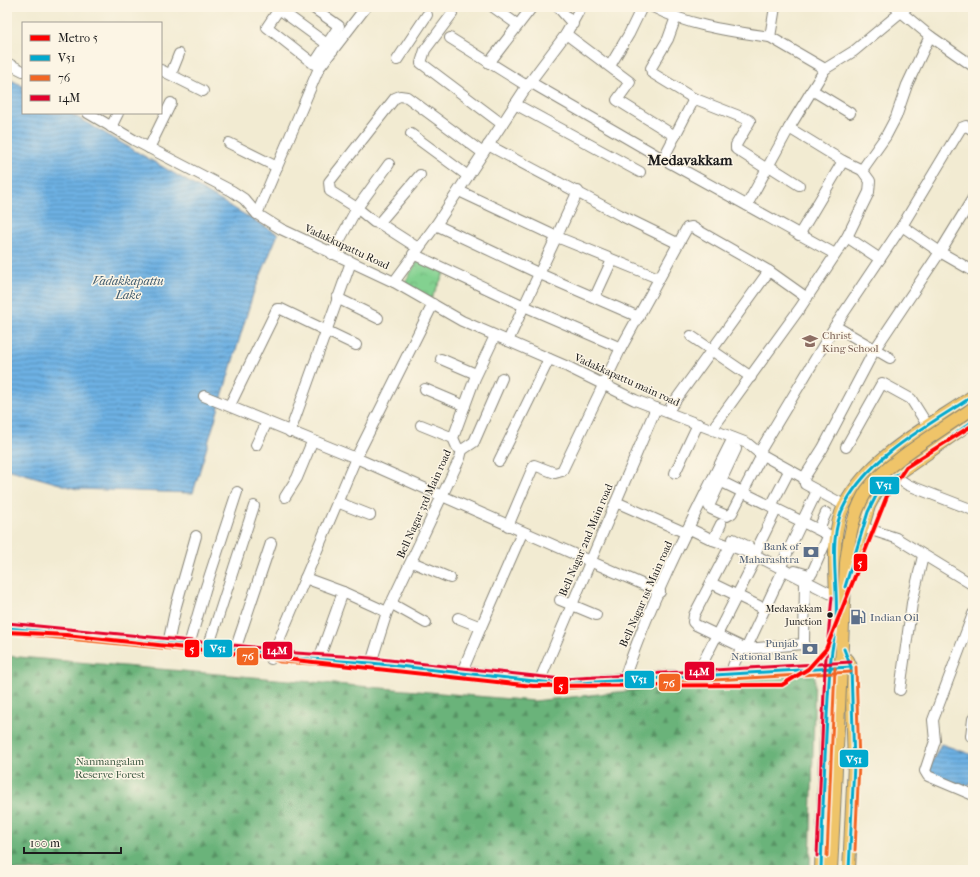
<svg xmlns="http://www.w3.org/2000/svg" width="980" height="877" viewBox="0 0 980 877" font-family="'IM FELL French Canon',serif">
<defs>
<pattern id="forest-firs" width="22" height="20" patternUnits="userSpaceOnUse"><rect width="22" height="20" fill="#6ab37a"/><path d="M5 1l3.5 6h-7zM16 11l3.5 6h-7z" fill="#569163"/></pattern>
<pattern id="park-crowns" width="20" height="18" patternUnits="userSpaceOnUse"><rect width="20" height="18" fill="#83d190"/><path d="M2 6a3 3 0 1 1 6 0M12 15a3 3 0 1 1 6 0" fill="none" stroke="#71b37c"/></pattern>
<pattern id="water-rules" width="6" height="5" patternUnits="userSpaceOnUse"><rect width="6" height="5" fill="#6db1e3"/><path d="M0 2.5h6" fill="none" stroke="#598fb7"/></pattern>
</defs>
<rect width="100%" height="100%" fill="#fcf5e5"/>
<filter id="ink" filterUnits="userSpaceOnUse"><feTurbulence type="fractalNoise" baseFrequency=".025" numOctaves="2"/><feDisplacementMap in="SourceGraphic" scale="8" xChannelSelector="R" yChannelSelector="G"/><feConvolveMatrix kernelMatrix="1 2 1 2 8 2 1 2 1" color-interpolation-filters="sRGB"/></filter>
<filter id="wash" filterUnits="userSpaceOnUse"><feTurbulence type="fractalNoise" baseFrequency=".012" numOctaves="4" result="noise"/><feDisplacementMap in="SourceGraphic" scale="16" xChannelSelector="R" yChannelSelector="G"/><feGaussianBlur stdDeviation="0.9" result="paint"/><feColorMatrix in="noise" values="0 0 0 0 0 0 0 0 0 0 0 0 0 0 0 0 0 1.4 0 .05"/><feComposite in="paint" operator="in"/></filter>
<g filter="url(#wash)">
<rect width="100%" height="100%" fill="#f2ebd2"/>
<path fill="url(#forest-firs)" stroke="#43684b" d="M7,656L534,701L815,671L810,870H7Z"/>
<path fill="url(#park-crowns)" stroke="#507656" d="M418,260L445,272L431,299L404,284Z"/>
<g fill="url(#water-rules)" stroke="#446680">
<path d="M7,78L23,86V113H70L278,234L253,294L193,493L77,489L7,469Z"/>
<path d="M941,744L973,755V778L967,788L929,774V768Z"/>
</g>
</g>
<g filter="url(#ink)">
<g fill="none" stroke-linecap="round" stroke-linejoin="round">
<defs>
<g id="minor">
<path d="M312,7L339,26L314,64L267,27L279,9L327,44L333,50"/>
<path d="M493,7L518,25"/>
<path d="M558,7L573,24"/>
<path d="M653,7C689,26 730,31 770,37"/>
<path d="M775,7L770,37L825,69"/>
<path d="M895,7L930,36L973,66"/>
<path d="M452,14L425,50L421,63L502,124"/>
<path d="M566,34L630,82L617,100L675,136"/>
<path d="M450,38L527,86"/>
<path d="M397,60L427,15"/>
<path d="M7,63L23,71"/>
<path d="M489,63L532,7"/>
<path d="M610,66L629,34L642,7"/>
<path d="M161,70L203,91"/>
<path d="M171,74L179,54"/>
<path d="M530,82L663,159L835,254"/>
<path d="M812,90L850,113"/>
<path d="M693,98L749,120L750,121L736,145V149L767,169"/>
<path d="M515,104L640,172"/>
<path d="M88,113L134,140L232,191L244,199L257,214L281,229L394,282L462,321L568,367L635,400L747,443L759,453L804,478"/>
<path d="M111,127L118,113"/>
<path d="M411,134L468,176"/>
<path d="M229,143L277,167"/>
<path d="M488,145L620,215L677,243"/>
<path d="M149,148L171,103"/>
<path d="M663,159L692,103L693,98L652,73L651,68L668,39L676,17"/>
<path d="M769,166L799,185"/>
<path d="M862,170L886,136L896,117L907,85L930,36"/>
<path d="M420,175L379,223L374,222L357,208L330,191L329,182L395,98L400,96L407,97L483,153"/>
<path d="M459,191L557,237L658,278"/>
<path d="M747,205L789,128L825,69L854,51L907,7"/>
<path d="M257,214L319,68L366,7"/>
<path d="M379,223L418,248"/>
<path d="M436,225L540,274L639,317"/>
<path d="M902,226L940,252L973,271"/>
<path d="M799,235L843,161"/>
<path d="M847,237L880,259"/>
<path d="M332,254L357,208L389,164"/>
<path d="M413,254L524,306L578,191"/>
<path d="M394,282L436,225L527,86L566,34L581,7"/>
<path d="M595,297L612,260"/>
<path d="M337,298L378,318"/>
<path d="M433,304L356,458L660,592"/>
<path d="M835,326L902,226L961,128L966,126L973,130"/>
<path d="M691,336L751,377"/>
<path d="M508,341L524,306L621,348"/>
<path d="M441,359L476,374"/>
<path d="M425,389L465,406"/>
<path d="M204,396L356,458L271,659"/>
<path d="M230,405L277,309H281L356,345"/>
<path d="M667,412L769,271"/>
<path d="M421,425L453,438"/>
<path d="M713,428L800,308L847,237L869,192L870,181L862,170L843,161L789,128"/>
<path d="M290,432L351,262"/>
<path d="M256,445L267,422"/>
<path d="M846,447L882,383L911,399L928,426"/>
<path d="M736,449L709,506L711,509L727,516L732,513L762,455"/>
<path d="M462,450L474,442L502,378"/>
<path d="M759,453L835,326L890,358"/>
<path d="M499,461L549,359"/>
<path d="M675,473L698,424"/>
<path d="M894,476L908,485L973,510"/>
<path d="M804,478L823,448L875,349L940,252L973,198"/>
<path d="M804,478L805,484L844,505"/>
<path d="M720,481L837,539"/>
<path d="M285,497L297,478L312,442"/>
<path d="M337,502L370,515"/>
<path d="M616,502L686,533"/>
<path d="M771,506L787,475"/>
<path d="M802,522L815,495"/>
<path d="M508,526L534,465L555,473L562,471L621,348L687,228L692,227L769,271L807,298"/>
<path d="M862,527L896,538L973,585"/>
<path d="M688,528L713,540L753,554L837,597"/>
<path d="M821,531V524L826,513"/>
<path d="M733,539L749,547"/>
<path d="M713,540L721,524"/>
<path d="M730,546L694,615L693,622L696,625L742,647L746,649L803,644L804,642L805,582"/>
<path d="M756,551L775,512"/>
<path d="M412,562L450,578"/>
<path d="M782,564L800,526"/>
<path d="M795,571L809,575L812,573L827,539"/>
<path d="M305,578L343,592"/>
<path d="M711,583L765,609"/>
<path d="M560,600L596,615"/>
<path d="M392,604L426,623"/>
<path d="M973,614L933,720L935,741L925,771L928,776L973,795"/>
<path d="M458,618L481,627L522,533"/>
<path d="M168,644L176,606L196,536"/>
<path d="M189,645L205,590L237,492"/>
<path d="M208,648L254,506"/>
<path d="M746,649L783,570"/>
<path d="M235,650L271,543"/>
<path d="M319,659L343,592L387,612"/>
<path d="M371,663L387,612L460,458L462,450L457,447L453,438L475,378L495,336"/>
<path d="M733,666L742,647"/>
<path d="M462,672L481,627"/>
<path d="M697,674L757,556"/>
<path d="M624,679C652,596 694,516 733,438"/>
<path d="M539,682L656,408"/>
<path d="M900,690L912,603L923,556"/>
<path d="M973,719L971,736L973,737"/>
</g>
<g id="major">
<path d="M848,576L869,506L877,491L888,481L973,421"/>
<path d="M7,628L273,654L280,657L371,663L462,672L562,684L624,679L851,667"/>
<path d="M848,660L851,667L854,764L849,870"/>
<path d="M821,870C823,803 825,735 830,668C831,652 834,636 836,620C838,585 828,535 845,504C872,454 928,427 973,396"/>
<path d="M831,870L832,851"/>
</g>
</defs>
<use href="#minor" stroke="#878477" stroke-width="12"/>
<use href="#major" stroke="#878477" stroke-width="14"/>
<use href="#minor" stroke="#fff" stroke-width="10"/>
<use href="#major" stroke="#efc469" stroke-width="12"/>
<defs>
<path id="major-bridge" d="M832,851L846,563C849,538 853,512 867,490C888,461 943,430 973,408"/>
</defs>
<use href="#major-bridge" stroke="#878477" stroke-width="14" stroke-linecap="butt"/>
<use href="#major-bridge" stroke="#efc469" stroke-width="12"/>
<defs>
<g id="bus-1">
<path d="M845,587L868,512L876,496L888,481L973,421"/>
<path d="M7,628L273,654L280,657L371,663L562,684L851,667"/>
<path d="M844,649L851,667L854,764L849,870"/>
<path d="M821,870C823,803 825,735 830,668C831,652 835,636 836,620C839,582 826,539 845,504C872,454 928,426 973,396"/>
</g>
<g id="bus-2">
<path d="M7,633L272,659L280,662L371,668L562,689L851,672"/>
<path d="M855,850L859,764L856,667"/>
<path d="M827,856L835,668"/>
</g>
<g id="bus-3">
<path d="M7,623L273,649L281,652L371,658L562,679L851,662"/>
<path d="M817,856L825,668L832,597"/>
</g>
</defs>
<use href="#bus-1" stroke="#fcf5e5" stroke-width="6"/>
<use href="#bus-2" stroke="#fcf5e5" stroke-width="6"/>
<use href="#bus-3" stroke="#fcf5e5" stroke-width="6"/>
<use href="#bus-1" stroke="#00a9ce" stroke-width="3"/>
<use href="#bus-2" stroke="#f26522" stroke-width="3"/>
<use href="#bus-3" stroke="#e4002b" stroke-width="3"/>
<defs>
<path id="metro-1" d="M7,632L66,635L533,686L782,685L808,669L826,649L887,496L906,467L973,425"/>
</defs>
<use href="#metro-1" stroke="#fcf5e5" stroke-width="7"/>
<use href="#metro-1" stroke="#f00" stroke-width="4"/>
</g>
</g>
<defs>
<symbol id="school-bare" viewBox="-9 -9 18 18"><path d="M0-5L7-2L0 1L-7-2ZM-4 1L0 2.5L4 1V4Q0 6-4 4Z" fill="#8d6e63" stroke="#fcf5e5" stroke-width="2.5" paint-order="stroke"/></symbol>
<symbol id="bank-bare" viewBox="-9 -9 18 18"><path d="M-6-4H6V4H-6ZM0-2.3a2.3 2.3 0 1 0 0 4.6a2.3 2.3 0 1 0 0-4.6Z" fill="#5c6f8a" stroke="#fcf5e5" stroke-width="2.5" paint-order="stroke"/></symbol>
<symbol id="fuel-bare" viewBox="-9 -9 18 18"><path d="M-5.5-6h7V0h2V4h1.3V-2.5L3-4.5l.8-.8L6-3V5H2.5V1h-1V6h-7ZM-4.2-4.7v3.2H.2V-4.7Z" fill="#5c6f8a" stroke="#fcf5e5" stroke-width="2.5" paint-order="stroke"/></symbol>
</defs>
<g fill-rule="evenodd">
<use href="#school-bare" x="799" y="330" width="22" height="22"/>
<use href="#bank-bare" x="800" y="541" width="22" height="22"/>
<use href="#fuel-bare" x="847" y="606" width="22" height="22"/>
<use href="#bank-bare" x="799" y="638" width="22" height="22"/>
</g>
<circle fill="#1c1c1c" stroke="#fcf5e5" stroke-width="1.5" cx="830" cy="615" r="3.5"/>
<g text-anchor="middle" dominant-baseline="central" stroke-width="3" stroke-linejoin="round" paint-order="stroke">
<g font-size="10" fill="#1c1c1c" stroke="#fcf5e5" text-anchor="end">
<text x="822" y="609">Medavakkam<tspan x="822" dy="13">Junction</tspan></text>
</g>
<g font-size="11" fill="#1c1c1c" stroke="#fcf5e5">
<text transform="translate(347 247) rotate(25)">Vadakkupattu Road</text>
<text transform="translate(627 380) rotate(24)">Vadakkapattu main road</text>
<text transform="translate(424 504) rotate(-66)">Bell Nagar 3rd Main road</text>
<text transform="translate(586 540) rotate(-67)">Bell Nagar 2nd Main road</text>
<text transform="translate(646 594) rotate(-66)">Bell Nagar 1st Main road</text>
</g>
<g font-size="11" fill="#785e54" stroke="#fcf5e5" text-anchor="start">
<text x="822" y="335">Christ<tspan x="822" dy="13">King School</tspan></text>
</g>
<g font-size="11" fill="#4e5e75" stroke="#fcf5e5" text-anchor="end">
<text x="799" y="546">Bank of<tspan x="799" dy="13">Maharashtra</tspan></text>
<text x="870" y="617" text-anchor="start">Indian Oil</text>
<text x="798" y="643">Punjab<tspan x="798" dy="13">National Bank</tspan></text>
</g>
<g font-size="11" fill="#405b45" stroke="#fcf5e5">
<text x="110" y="761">Nanmangalam<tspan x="110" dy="13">Reserve Forest</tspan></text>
</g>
<g font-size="12" font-style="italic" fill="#3c586c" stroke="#fcf5e5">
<text x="128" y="281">Vadakkapattu<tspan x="128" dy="14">Lake</tspan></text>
</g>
<g font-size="15" font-weight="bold" fill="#1c1c1c" stroke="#fcf5e5">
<text x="690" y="160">Medavakkam</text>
</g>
</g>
<g stroke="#fcf5e5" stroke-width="1.5">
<rect x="869" y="476" width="31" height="19" rx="4" fill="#00a9ce"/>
<rect x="853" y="553" width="15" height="19" rx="4" fill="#f00"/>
<rect x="203" y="639" width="30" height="19" rx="4" fill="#00a9ce"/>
<rect x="184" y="639" width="16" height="19" rx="4" fill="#f00"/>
<rect x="262" y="641" width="31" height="19" rx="4" fill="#e4002b"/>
<rect x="236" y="647" width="23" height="19" rx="4" fill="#f26522"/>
<rect x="684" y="661" width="31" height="20" rx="4" fill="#e4002b"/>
<rect x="624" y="670" width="31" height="19" rx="4" fill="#00a9ce"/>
<rect x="658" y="673" width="23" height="19" rx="4" fill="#f26522"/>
<rect x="553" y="676" width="16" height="19" rx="4" fill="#f00"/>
<rect x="839" y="749" width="30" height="19" rx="4" fill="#00a9ce"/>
</g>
<g font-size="11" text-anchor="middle" font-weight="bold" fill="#fff">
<text x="884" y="489">V51</text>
<text x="860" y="567">5</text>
<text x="218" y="652">V51</text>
<text x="192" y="653">5</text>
<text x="277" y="654">14M</text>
<text x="248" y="660">76</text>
<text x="699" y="675">14M</text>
<text x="639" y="683">V51</text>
<text x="669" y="687">76</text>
<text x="561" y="690">5</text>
<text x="854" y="763">V51</text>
</g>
<rect width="980" height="877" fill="none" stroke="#fcf5e5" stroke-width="24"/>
<rect x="22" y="22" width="140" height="92" fill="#fcf5e5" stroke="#a29e95"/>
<rect x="30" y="35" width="20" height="6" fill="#ff0000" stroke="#a29e95"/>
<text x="58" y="42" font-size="12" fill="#1c1c1c">Metro 5</text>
<rect x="30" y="55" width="20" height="6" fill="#00a9ce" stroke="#a29e95"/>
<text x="58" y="62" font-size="12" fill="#1c1c1c">V51</text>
<rect x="30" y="75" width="20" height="6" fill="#f26522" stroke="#a29e95"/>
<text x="58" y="82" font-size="12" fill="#1c1c1c">76</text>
<rect x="30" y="95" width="20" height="6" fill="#e4002b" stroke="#a29e95"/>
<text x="58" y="102" font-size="12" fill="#1c1c1c">14M</text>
<path d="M24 847v6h97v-6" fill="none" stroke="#1c1c1c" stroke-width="2"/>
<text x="30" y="847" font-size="12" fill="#1c1c1c" stroke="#fcf5e5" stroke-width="3" paint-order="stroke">100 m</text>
</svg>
